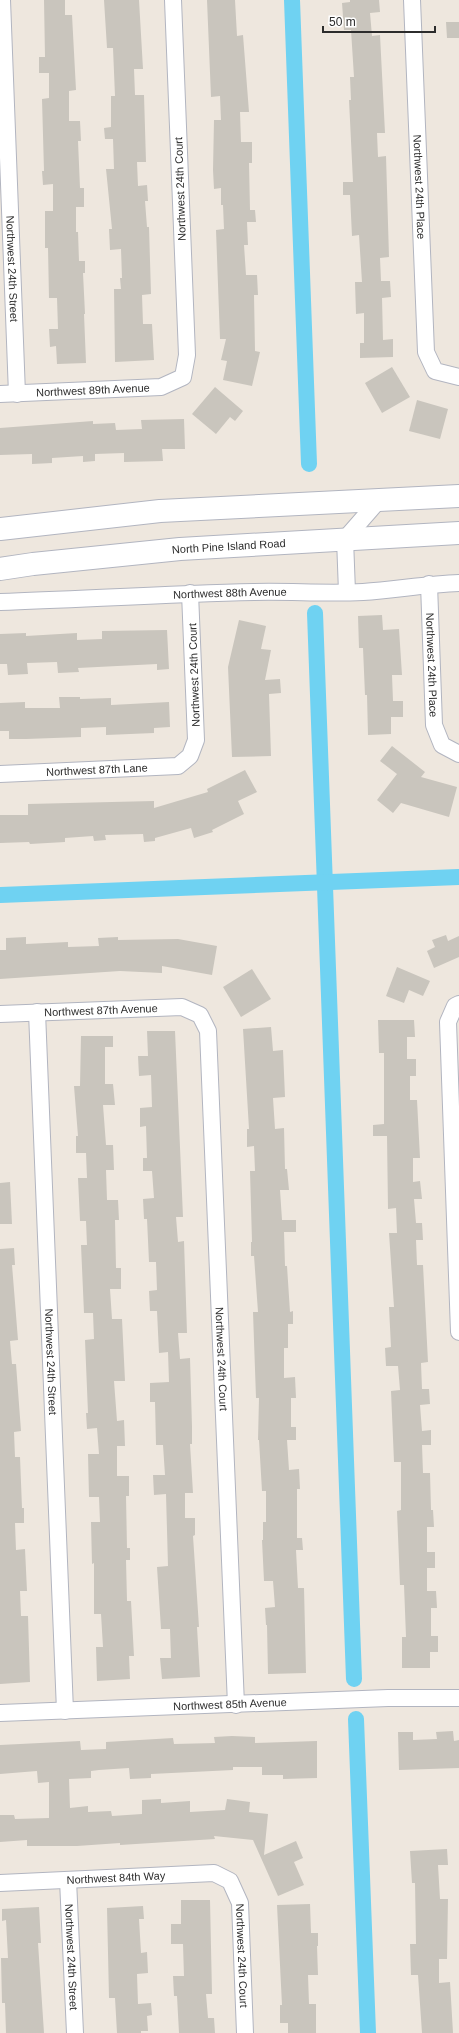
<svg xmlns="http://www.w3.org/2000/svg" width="459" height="2033" viewBox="0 0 459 2033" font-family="Arial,sans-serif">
<rect width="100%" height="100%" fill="#eee7de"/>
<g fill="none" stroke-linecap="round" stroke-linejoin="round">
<g stroke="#6fd2f2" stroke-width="16">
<path d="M292,0L309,464"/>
<path d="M315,613L354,1679"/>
<path d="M0,895L459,877"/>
<path d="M356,1719L368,2033"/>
</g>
</g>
<g fill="#c9c5bd">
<path d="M44,0H65V15H72L76,90L69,91V121H80L81,141H78L80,188H84V207H76V232H78L79,261H85V273H83L85,314H84L86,363L57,364L56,346L50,347L49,329H58L57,298H49L48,248H45V211H53V184L43,185L42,171H44L42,99L49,98V73H39V57H45Z"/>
<path d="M104,0H139L143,69H134L135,95H144L146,162H137L138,186L147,185L148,201H145L147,227H149L151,294L142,295L143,324H152L154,360L115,362L114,289H121L120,278H122L121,249L110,250L109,229H112L106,169H114L113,139H105L104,128L111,127V96H115L113,48H107Z"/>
<path d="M207,0H235L237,36L243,35L249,112H240L241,142H252V163H249L250,210H255L256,222H247L248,245H244L246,275H257L258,295H254L255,351L260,352L252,386L223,380L227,361L221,360L226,339H220L216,230L224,229L223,205H221V188L214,189L213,170L214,120H221L220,96L211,97Z"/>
<path d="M350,0H379L380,12L370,13L372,36L380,35L385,133H377L378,157L386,156L389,257L380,258L381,281H390L391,297L382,298L383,340L393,339V357L360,358V343H364V313L356,314L355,282H362L359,235L352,236L350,195H343V182H353L349,100H351L350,77H354L351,30H344L342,3L350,2Z"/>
<path d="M446,22H459V38H447Z"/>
<path d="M392,367L410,397L382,413L365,383Z"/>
<path d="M215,387L243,411L235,421L230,417L216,434L192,414Z"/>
<path d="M417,400L448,409L440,439L409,431Z"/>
<path d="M184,419L185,449H162L163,461L124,462V453L95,454V461L83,462V456L52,458V463L32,464V454L0,455V428L93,421V424L115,423L116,430L142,429L141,420Z"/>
<path d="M382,615L383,630L399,629L402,675H392L393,701H403V717H391V734L368,735L367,695H365L363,648H359L358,616Z"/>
<path d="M239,620L266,626L261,649L271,650L265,680L280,679L281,693L269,694L271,756L232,757L228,667Z"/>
<path d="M167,630L169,669L157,670V664L78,668L79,672L58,673L57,662L27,663L28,674L8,675L7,664H0V634L26,633V636L77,633V640L102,639V631Z"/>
<path d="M59,697H80V699L111,698V705L169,702L170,727L154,728V733L106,735V727L81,728V737L26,739H9V731H0V703L25,702V708H60Z"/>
<path d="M392,746L425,772L421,777L457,787L449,817L401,803L393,813L377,800L397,774L380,761Z"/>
<path d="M245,770L257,792L238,801L244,814L212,830L213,832L194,838L191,828L155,838V841L144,842L143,834L105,835L106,840L94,841L93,836L65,838V842L30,844L29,842L0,843V815H28V804L154,801V808L208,792L207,789Z"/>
<path d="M446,935L448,941L459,936V957L434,968L427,951L435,947L432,940Z"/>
<path d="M26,937V944L68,942V947L99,946L98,938L118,937V940L178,939L217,946L212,975L162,966V973L120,971L0,979V950H6V938Z"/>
<path d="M397,967L430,981L423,996L409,990L404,1003L386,996Z"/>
<path d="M252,969L271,999L241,1017L223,987Z"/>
<path d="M378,1020H414L415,1037H407V1059H416V1076H410V1100H417L420,1158H413V1182L420,1181L422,1199H414L416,1223H422L423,1240H416L417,1265H423L428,1362L421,1363L422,1389H429L430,1404L420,1405L422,1431L431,1430V1445H422L423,1473H430L431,1510H433L434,1527H427V1552H435V1568H427V1591H436L437,1608H431V1636H438V1652H430V1668H402V1637H406L404,1585H400L397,1511L401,1510V1462H394L391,1391L400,1390L398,1366H386L385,1348L391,1347L389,1307H394L389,1233H397L396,1208L388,1209L387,1136H373V1125L384,1124V1053H379Z"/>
<path d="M271,1027L273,1051L283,1050L285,1097L273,1098L275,1129L284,1128L285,1169H287L289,1190H280L282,1220H296V1232H284L285,1266H287L290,1312L293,1311V1324H288V1348H284V1378L295,1377L296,1398H291V1427H296V1440H287L289,1470L299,1469L300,1489H297V1538H302L303,1550H296L298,1588H304L306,1673L268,1674L267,1625H266L265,1608L275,1607L273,1581H264L262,1540H263V1522H266V1491H262L259,1440H258L259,1398H256L253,1312H258L254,1256H251V1242H252L250,1171H255L254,1146L247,1147V1129H249L243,1029Z"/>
<path d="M147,1031H175L183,1217H176L178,1242L184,1241L187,1333H178L180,1359L190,1358L192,1427V1444H190L193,1493H185V1518H195V1535L193,1536L199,1627H197L200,1677L162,1679L160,1658H171L170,1629H161L157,1567L168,1566L166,1494L154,1495L153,1475H165L163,1445H156L155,1402H150V1383L169,1382L168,1352L159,1353L157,1311H150L149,1291L157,1290L156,1262H149L147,1219H144L143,1199L154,1198L152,1171H143V1158H147L146,1126L140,1127V1108L152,1107L151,1075L139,1076L138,1056H148Z"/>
<path d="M81,1036H113V1047H105V1084H113L115,1105H103L106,1145H113L114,1170H106L107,1200H118L119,1220H115L116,1268H121V1289H110L112,1319H122L125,1381H114L117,1421L124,1420L125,1446H117V1476H129V1496H126L127,1548H130V1560H126L127,1601H131L134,1656H129L130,1679L97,1681L96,1647H103L101,1614H94V1563L92,1564L91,1522H100L99,1497H89L88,1454H99L97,1428L87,1429L86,1413H88L85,1340L94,1339L93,1313H84L81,1245H87L86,1221H80L78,1178H87L86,1153H76V1136H78L74,1086H80Z"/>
<path d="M10,1182L12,1224H0V1183Z"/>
<path d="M14,1248L15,1265H12L18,1340L10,1341L12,1364H16L21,1431L14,1432L15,1457H20L22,1508H24V1523H15L16,1550L25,1549L27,1591H20L21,1616H28L30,1682L0,1684V1249Z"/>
<path d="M453,1731L454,1741L459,1740V1768L399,1770L398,1732H413V1740L437,1739L436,1732Z"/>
<path d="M232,1736L255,1737V1743L317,1741V1778L283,1779V1775H262V1767H233V1770L151,1774V1778L130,1779L129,1768L99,1770L91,1771V1778L69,1779L70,1808L88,1806V1812L111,1811L112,1816L142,1814V1800L161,1799V1803L190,1801V1812L225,1810L227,1799L250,1802L249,1812L268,1814L264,1855L296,1841L303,1858L294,1862L304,1885L278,1896L253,1840L214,1836L215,1839L120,1845V1843L77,1846H27V1840L0,1842V1815H14L15,1819L49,1818V1782L38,1783L37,1771L0,1774V1745L80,1741L81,1750L106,1749V1742L173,1738L174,1744L215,1743L214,1737Z"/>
<path d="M447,1849L448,1865H438L440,1899H448L447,1959H439V1983L450,1982L453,2033H422L418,1975H411L410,1944H416L415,1883H412L410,1851Z"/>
<path d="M181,1900H210L212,1994H206L208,2018H214L215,2033H179L177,1996H174L173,1976H184L183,1944H171V1924H181Z"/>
<path d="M310,1904L311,1933H318V1946H317L318,1975H308L309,2004H316V2033H288V2023H280V2005H282L277,1905Z"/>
<path d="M143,1906L144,1919H139L141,1953L147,1952L148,1973L137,1974L138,2004L151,2003L152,2015L147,2016L148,2031H141V2033H117L115,1998H109L107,1908Z"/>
<path d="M39,1907L41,1943H38L44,2033H6L5,2003H2L1,1958H8L6,1920L2,1921V1909Z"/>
</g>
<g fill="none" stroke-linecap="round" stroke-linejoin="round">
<defs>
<g id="street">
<path id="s1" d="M2,0L17,394"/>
<path id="s2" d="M412,0L426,352L435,371L459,377"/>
<path id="s3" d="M0,394L161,387L183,377L187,355L173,0"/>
<path id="s4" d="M429,584L434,725L442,745L459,754"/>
<path d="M347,592L345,539L379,500"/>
<path id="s5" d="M0,602C85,599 169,594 254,592C290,591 326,594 363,592C395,590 427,584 459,583"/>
<path id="s6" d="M0,774L178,766L190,756L196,740L190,593"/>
<path d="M459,1004L455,1006L448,1022L459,1332"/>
<path id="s7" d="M37,1012L65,1711"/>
<path id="s8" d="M0,1014L182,1007L200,1015L208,1031L236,1705"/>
<path id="s9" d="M0,1713L388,1698H459"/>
<path id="s10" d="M68,1880L75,2033"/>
<path id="s11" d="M0,1883L214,1873L230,1881L240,1903L245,2033"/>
</g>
<g id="secondary">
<path d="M0,529L160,511L459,496"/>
<path id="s12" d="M0,569L33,564L180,549L459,533"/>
</g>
</defs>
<use href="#street" stroke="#b2b5c0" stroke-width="18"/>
<use href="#secondary" stroke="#b2b5c0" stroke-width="24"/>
<use href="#street" stroke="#fff" stroke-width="16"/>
<use href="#secondary" stroke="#fff" stroke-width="22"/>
</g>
<g text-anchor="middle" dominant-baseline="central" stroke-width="3" stroke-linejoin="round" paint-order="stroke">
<g font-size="11" fill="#2c2c2c" stroke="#fff">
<text stroke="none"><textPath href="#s2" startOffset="187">Northwest 24th Place</textPath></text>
<text transform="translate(180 189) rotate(-92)">Northwest 24th Court</text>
<text stroke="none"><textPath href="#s1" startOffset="269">Northwest 24th Street</textPath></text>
<text stroke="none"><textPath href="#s3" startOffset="93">Northwest 89th Avenue</textPath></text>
<text stroke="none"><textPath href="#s12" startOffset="230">North Pine Island Road</textPath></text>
<text stroke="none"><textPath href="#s5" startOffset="230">Northwest 88th Avenue</textPath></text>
<text stroke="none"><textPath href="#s4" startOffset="81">Northwest 24th Place</textPath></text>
<text transform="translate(194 675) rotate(-92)">Northwest 24th Court</text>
<text stroke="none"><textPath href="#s6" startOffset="97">Northwest 87th Lane</textPath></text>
<text stroke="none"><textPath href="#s8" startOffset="101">Northwest 87th Avenue</textPath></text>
<text stroke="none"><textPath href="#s8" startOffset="548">Northwest 24th Court</textPath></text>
<text stroke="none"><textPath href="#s7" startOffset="350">Northwest 24th Street</textPath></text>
<text stroke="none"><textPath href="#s9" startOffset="230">Northwest 85th Avenue</textPath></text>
<text stroke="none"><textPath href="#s11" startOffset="116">Northwest 84th Way</textPath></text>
<text stroke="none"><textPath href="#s11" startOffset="309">Northwest 24th Court</textPath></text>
<text stroke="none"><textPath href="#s10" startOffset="77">Northwest 24th Street</textPath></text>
</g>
</g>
<path d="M323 26v6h112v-6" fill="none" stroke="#2c2c2c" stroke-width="2"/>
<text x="329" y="26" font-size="12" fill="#2c2c2c" stroke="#ffffff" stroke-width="3" paint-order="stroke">50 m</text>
</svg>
